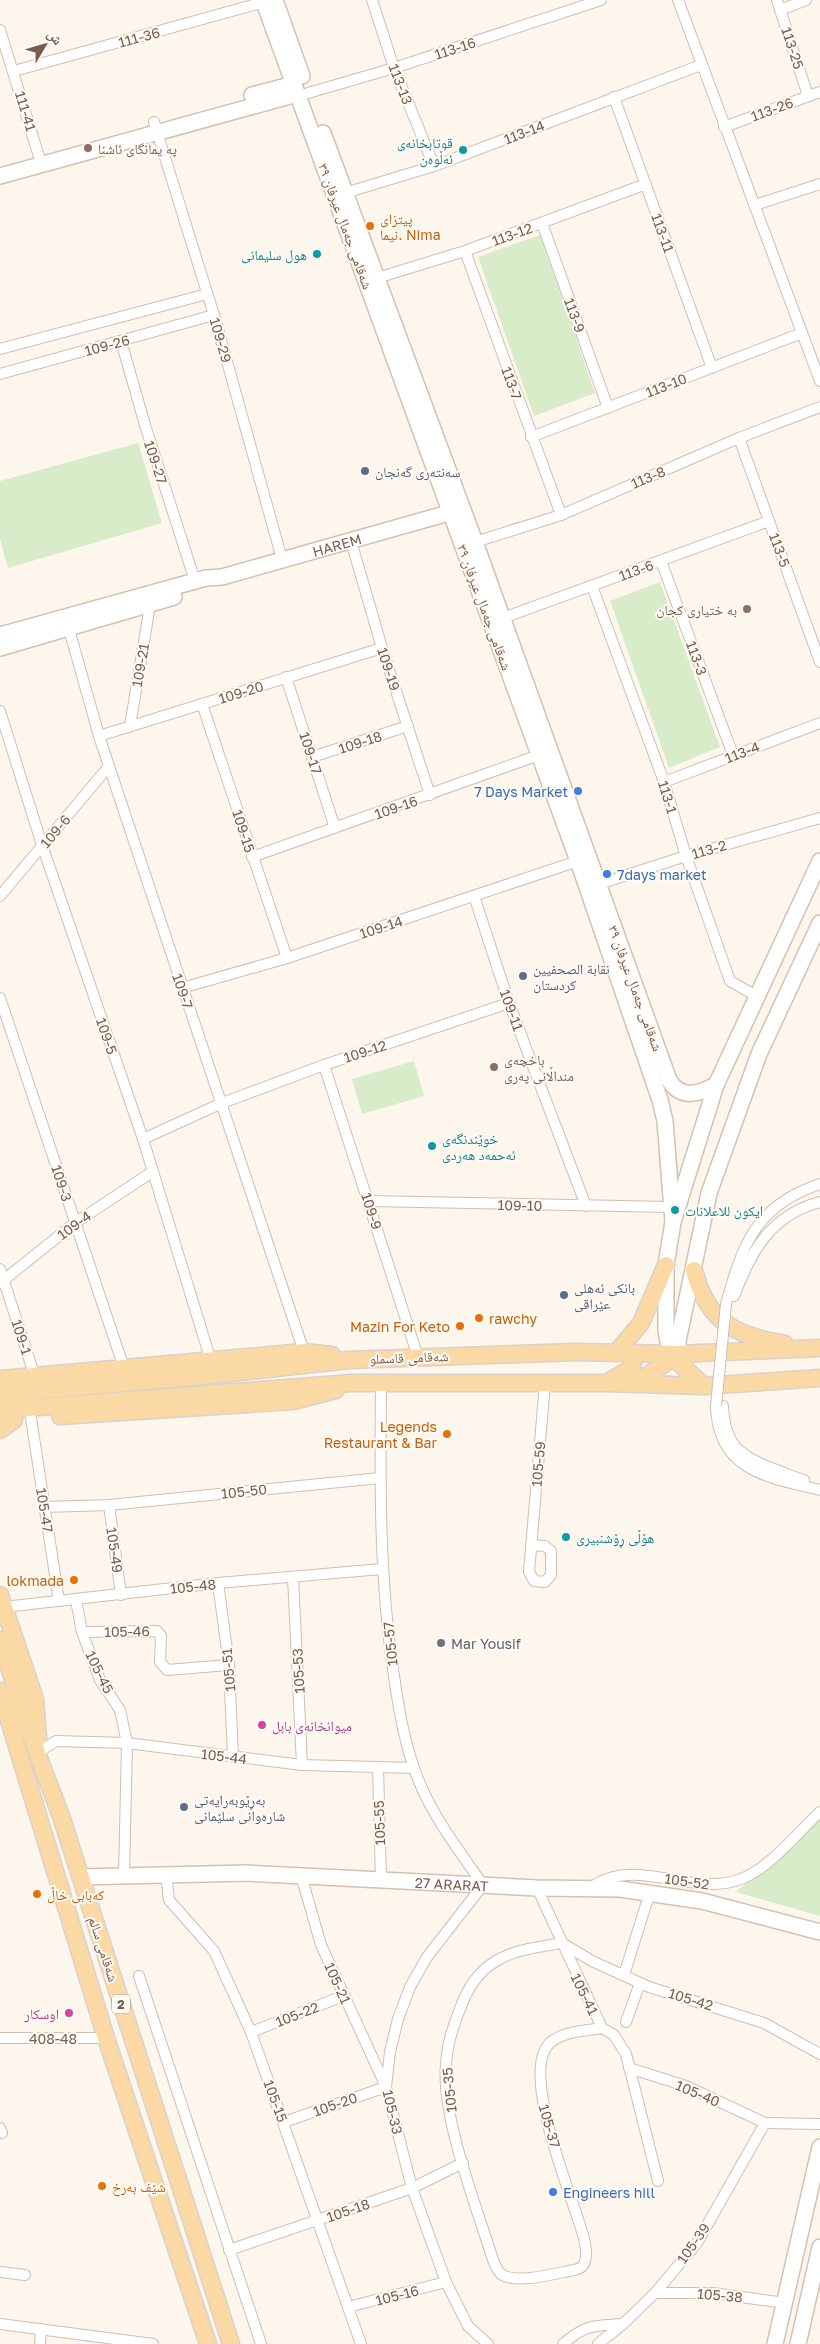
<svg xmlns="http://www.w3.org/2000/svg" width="820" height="2344" viewBox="0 0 820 2344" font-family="'Golos Text','Noto Naskh Arabic',sans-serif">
<rect width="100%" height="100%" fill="#fdf6ec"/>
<g fill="#d8ecc9">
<path d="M540,235L595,393L534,416L478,257Z"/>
<path d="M138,443L162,523L8,568L0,539V481Z"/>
<path d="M660,582L720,747L669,768L610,601Z"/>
<path d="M414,1061L424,1096L362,1114L352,1079Z"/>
<path d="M820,1820V1916L736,1892Z"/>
</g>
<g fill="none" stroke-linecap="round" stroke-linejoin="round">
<defs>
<g id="street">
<path d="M372,0L394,68L434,166"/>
<path d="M678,0L820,381"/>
<path d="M777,0L808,96"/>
<path d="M780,10L806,0"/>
<path d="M0,30L41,163"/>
<path d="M14,71L264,2"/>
<path d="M308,93L394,68L601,0"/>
<path d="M614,97L712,368"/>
<path d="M154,122L214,315L282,559"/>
<path d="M724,127L820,92"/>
<path d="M345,193L434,166L701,65"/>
<path d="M755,205L820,184"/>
<path d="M542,223L608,408"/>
<path d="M465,251L561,515"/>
<path d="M377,278L465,251L646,184"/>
<path d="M121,341L145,425L195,581"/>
<path d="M0,349L207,294"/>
<path d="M0,374L214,315"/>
<path d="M531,437L802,333"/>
<path d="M739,438L820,662"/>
<path d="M351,541L382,648L430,795"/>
<path d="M475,542L561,515L739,438L820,407"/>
<path d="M661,561L733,755"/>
<path d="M592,586L664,782L686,856L730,981L756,996"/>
<path d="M503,618L769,521"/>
<path d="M69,629L99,736L304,1352"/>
<path d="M286,677L335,828"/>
<path d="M202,704L287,958"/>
<path d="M0,711L42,845L143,1139L211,1361"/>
<path d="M130,726L150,605"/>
<path d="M99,736L382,648"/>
<path d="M312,757L408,726"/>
<path d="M664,782L820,723"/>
<path d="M252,857L539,755"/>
<path d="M599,884L686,856L820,818"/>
<path d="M0,896L109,766"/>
<path d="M474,896L509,1003L586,1206"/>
<path d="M182,988L287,958L578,861"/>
<path d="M0,998L124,1368"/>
<path d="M324,1065L418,1357"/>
<path d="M143,1139L222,1103L324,1065L509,1003"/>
<path d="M369,1201L670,1207"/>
<path d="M0,1269L35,1377"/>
<path d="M0,1283L75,1223L152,1172"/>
<path d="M734,1296C751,1252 770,1215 820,1202"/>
<path d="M726,1304C743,1244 755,1206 820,1184"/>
<path d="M381,1382C380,1480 379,1579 394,1676C399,1711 405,1746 418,1779C433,1817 460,1852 483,1885L427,1957L410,1987L398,2019L390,2052L386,2087L412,2188L446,2282L468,2326L488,2344"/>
<path d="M716,1406C718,1471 767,1477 820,1490"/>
<path d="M723,1406C725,1444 738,1455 771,1468C783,1472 793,1477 804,1480"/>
<path d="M31,1418L59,1601"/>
<path d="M109,1505L121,1595"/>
<path d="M44,1507L109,1505L380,1478"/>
<path d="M531,1545L545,1546L551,1551V1575L545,1582L534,1581L529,1572L545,1383"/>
<path d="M293,1577L302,1765"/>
<path d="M218,1583L229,1665L233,1757"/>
<path d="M76,1600L82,1632L100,1680L120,1710L127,1743L124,1875"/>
<path d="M4,1607L218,1583L382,1569"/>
<path d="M82,1632L157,1631L161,1636L160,1662L167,1670L229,1665"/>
<path d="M37,1753L56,1741L127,1743L302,1765L414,1768"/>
<path d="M378,1767L381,1880"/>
<path d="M166,1874L169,1900L214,1951L251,2032L361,2344"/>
<path d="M591,1887C637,1855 692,1898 741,1879C771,1867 796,1834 820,1812"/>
<path d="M537,1888L602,2028L614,2035L626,2054L658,2181"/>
<path d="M562,1943C539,1947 516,1949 496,1961C477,1972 467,1989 460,2009C453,2026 447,2045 446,2064C441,2116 476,2205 492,2257C494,2263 496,2269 501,2274C515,2285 557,2273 574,2270C579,2269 584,2267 585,2261C589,2248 581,2229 577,2216C566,2182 520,2067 551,2042C564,2031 585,2031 602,2028"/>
<path d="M562,1943L592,1961L649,1987L764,2023L820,2054"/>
<path d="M624,1975L650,1892"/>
<path d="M139,1976L261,2344"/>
<path d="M626,2022L640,1983"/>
<path d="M251,2032L343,1996"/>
<path d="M0,2038H106"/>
<path d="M629,2068L686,2086L765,2123L820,2124"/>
<path d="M284,2122L386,2087L321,1945L301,1875"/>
<path d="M0,2128L2,2133"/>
<path d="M229,2250L412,2188L463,2163"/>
<path d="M0,2272L25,2275"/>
<path d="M655,2293H713L785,2303"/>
<path d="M348,2307L446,2282"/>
<path d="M0,2324L153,2344"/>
<path d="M40,2344L41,2329"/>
<path d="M563,2344C586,2324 594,2326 623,2324"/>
<path d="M598,2344L623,2324L655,2293L697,2243L765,2123"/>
</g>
<g id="secondary">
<path d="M263,0L578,861L660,1100L665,1121L673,1222"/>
<path d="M275,0L302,76"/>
<path d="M252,95L294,84"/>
<path d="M323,133L475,542L669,1080C681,1100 699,1094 716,1085"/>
<path d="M0,176L297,94"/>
<path id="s1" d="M0,635L206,578L222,577L459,510"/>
<path d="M0,648L174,597"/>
<path d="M678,1354L668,1342L666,1330V1265L673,1222L716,1085L820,861"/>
<path d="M678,1354V1341L709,1193L759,1054L820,923"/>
<path id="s2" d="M80,1877L246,1873L537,1888L620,1889L702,1901L820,1932"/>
<path d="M775,2344L820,2147"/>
<path d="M798,2344L820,2247"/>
</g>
<g id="primary">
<path d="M694,1270C707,1321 734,1336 785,1344"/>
<path d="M616,1353L641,1323L666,1265"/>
<path d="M678,1354L679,1363L704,1386"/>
<path d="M0,1379L304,1352L332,1355"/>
<path d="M608,1382L632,1368L634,1355"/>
<path d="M631,1383L650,1374L678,1354"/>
<path d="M0,1394L212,1375L349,1360L575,1352L678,1354L820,1348"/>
<path d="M0,1410L352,1383H605L704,1386L820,1378"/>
<path d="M60,1416L293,1401L336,1390"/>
<path d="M0,1430L14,1420"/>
<path d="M0,1595L35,1699L38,1738"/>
<path d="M0,1640L37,1753L61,1816L231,2344"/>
<path d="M0,1691L106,2038L208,2344"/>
</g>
</defs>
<use href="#street" stroke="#d1beb0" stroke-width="12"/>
<use href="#secondary" stroke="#d6c0b0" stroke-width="18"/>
<use href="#primary" stroke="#dad1cd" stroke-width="19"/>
<use href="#street" stroke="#fff" stroke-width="10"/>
<use href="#secondary" stroke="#fff" stroke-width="15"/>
<use href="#primary" stroke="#fbd9a5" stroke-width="16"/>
<defs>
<path id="street-bridge" d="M716,1406L726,1304"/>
</defs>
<use href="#street-bridge" stroke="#d1beb0" stroke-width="12" stroke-linecap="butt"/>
<use href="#street-bridge" stroke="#fff" stroke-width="10"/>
</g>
<g fill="#8d6e63" stroke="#fffaf3" stroke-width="2">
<circle cx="88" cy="148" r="5"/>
<circle cx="747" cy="609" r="5"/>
<circle cx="494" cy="1067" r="5"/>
</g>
<g fill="#0f9aa8" stroke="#fffaf3" stroke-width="2">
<circle cx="463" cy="150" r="5"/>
<circle cx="317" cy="254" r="5"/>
<circle cx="432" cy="1146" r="5"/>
<circle cx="675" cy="1210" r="5"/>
<circle cx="566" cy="1537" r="5"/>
</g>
<g fill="#e8710a" stroke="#fffaf3" stroke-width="2">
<circle cx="370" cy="226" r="5"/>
<circle cx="479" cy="1318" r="5"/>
<circle cx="460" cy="1326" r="5"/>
<circle cx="447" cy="1434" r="5"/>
<circle cx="74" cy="1580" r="5"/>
<circle cx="37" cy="1894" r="5"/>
<circle cx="102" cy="2186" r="5"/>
</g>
<g fill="#5c6f8a" stroke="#fffaf3" stroke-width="2">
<circle cx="365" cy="471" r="5"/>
<circle cx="523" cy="976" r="5"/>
<circle cx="564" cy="1295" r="5"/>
<circle cx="184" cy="1807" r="5"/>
</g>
<g fill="#3f7fe0" stroke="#fffaf3" stroke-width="2">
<circle cx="578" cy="791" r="5"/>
<circle cx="607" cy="874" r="5"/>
<circle cx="553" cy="2192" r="5"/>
</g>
<circle fill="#6b7280" stroke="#fffaf3" stroke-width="2" cx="441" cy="1643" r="5"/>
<g fill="#d1479c" stroke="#fffaf3" stroke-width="2">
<circle cx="262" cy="1725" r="5"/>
<circle cx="69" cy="2013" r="5"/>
</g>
<g text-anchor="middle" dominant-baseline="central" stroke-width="4" stroke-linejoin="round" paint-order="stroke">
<rect fill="#fffaf3" stroke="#a28b7f" stroke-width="1" x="112" y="1994.5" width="18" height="19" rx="4"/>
<g font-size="12" font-weight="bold" fill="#7a5c4d">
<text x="121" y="2004">2</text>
</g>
<g font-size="14" fill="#7a5c4d" stroke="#fffaf3">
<text transform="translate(139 37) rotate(-15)">111-36</text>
<text transform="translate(455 48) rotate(-18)">113-16</text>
<text transform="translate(793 48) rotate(72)">113-25</text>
<text transform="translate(401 84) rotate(69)">113-13</text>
<text transform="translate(772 109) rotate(-20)">113-26</text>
<text transform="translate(26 111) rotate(73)">111-41</text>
<text transform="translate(524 132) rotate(-21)">113-14</text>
<text transform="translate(346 226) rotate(70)">شەقامی جەمال عیرفان ٣٩</text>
<text transform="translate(663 233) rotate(70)">113-11</text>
<text transform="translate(512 234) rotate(-20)">113-12</text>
<text transform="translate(575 315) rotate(70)">113-9</text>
<text transform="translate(221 340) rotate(74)">109-29</text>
<text transform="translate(107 345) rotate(-15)">109-26</text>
<text transform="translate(512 383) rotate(70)">113-7</text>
<text transform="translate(666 385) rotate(-21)">113-10</text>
<text transform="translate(156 462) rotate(72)">109-27</text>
<text transform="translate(648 477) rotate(-23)">113-8</text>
<text stroke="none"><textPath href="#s1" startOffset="349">HAREM</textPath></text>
<text transform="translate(780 550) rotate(70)">113-5</text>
<text transform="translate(636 570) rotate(-20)">113-6</text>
<text transform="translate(485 607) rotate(70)">شەقامی جەمال عیرفان ٣٩</text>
<text transform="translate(697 658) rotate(70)">113-3</text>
<text transform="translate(140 665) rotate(-80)">109-21</text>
<text transform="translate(389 669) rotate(72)">109-19</text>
<text transform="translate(241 692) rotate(-17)">109-20</text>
<text transform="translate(360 742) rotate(-18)">109-18</text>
<text transform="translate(742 752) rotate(-21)">113-4</text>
<text transform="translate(311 753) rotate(72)">109-17</text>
<text transform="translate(668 797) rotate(73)">113-1</text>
<text transform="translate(396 807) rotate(-19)">109-16</text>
<text transform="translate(55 831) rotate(-50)">109-6</text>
<text transform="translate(244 831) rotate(72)">109-15</text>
<text transform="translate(709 849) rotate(-16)">113-2</text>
<text transform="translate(381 927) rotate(-18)">109-14</text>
<text transform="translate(636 988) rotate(70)">شەقامی جەمال عیرفان ٣٩</text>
<text transform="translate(183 991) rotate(71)">109-7</text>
<text transform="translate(512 1010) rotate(70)">109-11</text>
<text transform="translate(107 1036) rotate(71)">109-5</text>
<text transform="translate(365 1051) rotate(-18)">109-12</text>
<text transform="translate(62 1183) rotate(72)">109-3</text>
<text transform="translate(520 1205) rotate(1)">109-10</text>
<text transform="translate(372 1211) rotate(72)">109-9</text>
<text transform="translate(74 1225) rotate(-36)">109-4</text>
<text transform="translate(22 1337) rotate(72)">109-1</text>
<text transform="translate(409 1357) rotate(-2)">شەقامی قاسملو</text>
<text transform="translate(538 1464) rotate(-85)">105-59</text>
<text transform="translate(244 1491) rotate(-6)">105-50</text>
<text transform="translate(45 1510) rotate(81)">105-47</text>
<text transform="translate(115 1550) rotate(82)">105-49</text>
<text transform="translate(193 1586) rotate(-6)">105-48</text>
<text transform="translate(127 1631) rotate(-1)">105-46</text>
<text transform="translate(390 1644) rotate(-96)">105-57</text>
<text transform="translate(228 1670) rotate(-95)">105-51</text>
<text transform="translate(298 1671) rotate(-93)">105-53</text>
<text transform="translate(100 1672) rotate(64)">105-45</text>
<text transform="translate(224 1756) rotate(7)">105-44</text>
<text transform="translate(379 1823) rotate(-92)">105-55</text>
<text transform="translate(687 1881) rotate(8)">105-52</text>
<text stroke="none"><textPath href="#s2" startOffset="372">27 ARARAT</textPath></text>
<text transform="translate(104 1949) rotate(72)">شەقامی سالم</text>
<text transform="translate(338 1983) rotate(66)">105-21</text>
<text transform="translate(585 1994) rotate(64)">105-41</text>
<text transform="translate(691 1999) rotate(17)">105-42</text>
<text transform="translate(297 2014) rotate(-21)">105-22</text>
<text x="53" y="2038">408-48</text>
<text transform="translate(449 2090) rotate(-96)">105-35</text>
<text transform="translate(698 2093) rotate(23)">105-40</text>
<text transform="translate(276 2101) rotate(70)">105-15</text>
<text transform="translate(335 2104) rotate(-19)">105-20</text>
<text transform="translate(393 2112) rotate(77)">105-33</text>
<text transform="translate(550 2126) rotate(74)">105-37</text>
<text transform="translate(348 2210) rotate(-19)">105-18</text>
<text transform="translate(693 2243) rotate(-55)">105-39</text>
<text transform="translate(397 2295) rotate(-14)">105-16</text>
<text transform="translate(720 2295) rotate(5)">105-38</text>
</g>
<g font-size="14" fill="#0d838f" stroke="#fffaf3" text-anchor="start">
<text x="453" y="142" text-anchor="end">قوتابخانەی<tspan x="453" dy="16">ئەڵوەن</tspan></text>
<text x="307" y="254" text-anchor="end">هول سليمانى</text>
<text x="442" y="1138">خوێندنگەی<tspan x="442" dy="16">ئەحمەد هەردی</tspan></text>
<text x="685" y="1210">ايكون للاعلانات</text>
<text x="576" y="1537">هۆڵی ڕۆشنبیری</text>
</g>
<g font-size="14" fill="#785e54" stroke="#fffaf3" text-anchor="start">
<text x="98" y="148">په یمانگای ئاشنا</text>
<text x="737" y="609" text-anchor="end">به ختيارى كجان</text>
<text x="504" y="1059">باخچەی<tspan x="504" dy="16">منداڵانی پەری</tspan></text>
</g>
<g font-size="14" fill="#c56008" stroke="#fffaf3" text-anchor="start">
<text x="380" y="218">پیتزای<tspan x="380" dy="16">نیما. Nima</tspan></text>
<text x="489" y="1318">rawchy</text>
<text x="450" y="1326" text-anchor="end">Mazin For Keto</text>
<text x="437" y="1426" text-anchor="end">Legends<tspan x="437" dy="16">Restaurant &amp; Bar</tspan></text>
<text x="64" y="1580" text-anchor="end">lokmada</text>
<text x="47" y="1894">کەبابی خاڵ</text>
<text x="112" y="2186">شێف بەرخ</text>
</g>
<g font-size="14" fill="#4e5e75" stroke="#fffaf3" text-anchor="start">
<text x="375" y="471">سەنتەری گەنجان</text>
<text x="533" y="968">نقابة الصحفیین<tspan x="533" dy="16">کردستان</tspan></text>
<text x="574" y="1287">بانکی ئەهلی<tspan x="574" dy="16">عێراقی</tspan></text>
<text x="194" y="1799">بەڕێوبەرایەتی<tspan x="194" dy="16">شارەوانی سلێمانی</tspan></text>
</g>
<g font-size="14" fill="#366cbe" stroke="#fffaf3" text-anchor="start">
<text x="568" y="791" text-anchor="end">7 Days Market</text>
<text x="617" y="874">7days market</text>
<text x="563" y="2192">Engineers hill</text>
</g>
<g font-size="14" fill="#5b616d" stroke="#fffaf3" text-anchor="start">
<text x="451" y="1643">Mar Yousif</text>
</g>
<g font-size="14" fill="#b23c85" stroke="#fffaf3" text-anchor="start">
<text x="272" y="1725">میوانخانەی بابل</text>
<text x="59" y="2013" text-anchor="end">اوسكار</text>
</g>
</g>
<g transform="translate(45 45) rotate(52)" stroke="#fffaf3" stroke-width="4" paint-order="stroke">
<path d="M0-4L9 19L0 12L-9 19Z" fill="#7a5c4d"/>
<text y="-8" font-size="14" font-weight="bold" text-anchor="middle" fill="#7a5c4d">ش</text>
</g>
</svg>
